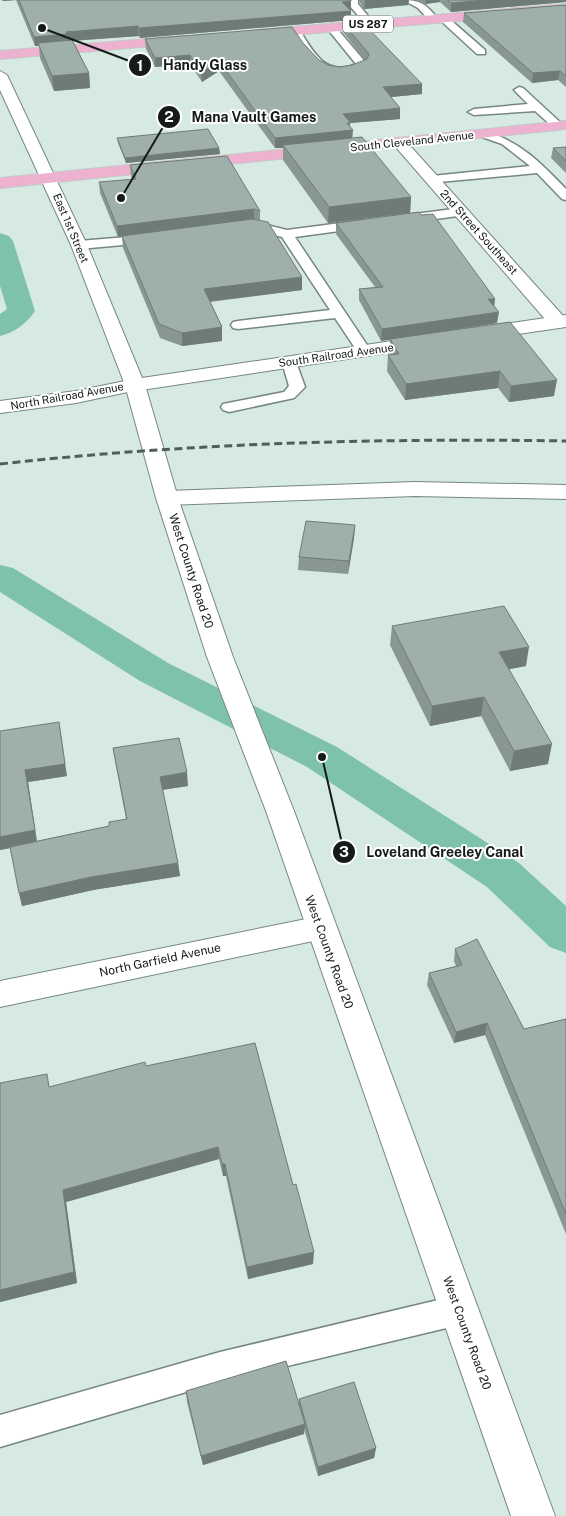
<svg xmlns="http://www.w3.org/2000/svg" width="566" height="1516" viewBox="0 0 566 1516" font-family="'Public Sans',sans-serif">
<rect width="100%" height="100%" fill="#d6e9e2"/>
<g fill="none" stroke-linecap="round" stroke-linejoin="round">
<g fill="#7fc2ac" fill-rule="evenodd">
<path d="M0,233L9,236L13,241L35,311C27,323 14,333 0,336V314L7,309L0,286Z"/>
<path d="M0,565L13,568L168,663L337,747L519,863L566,906V953L550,947L487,887L307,767L140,681L0,592Z"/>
</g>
<defs>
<g id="service">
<path d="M348,0H358V4L375,24L373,26H367L350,6Z"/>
<path d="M403,0C421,0 427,5 438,19L433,22L430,21L418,8Z"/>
<path d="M443,15L446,16L485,50V54H477L440,20L438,18Z"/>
<path d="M331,24L334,25L366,63L367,65L366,67C325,89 309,60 290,30L292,28H298C313,50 324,78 356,64L326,27Z"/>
<path d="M519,87L523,88L562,124L564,126L562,128H554L535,111L474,115L468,112L474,109L528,104L514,90Z"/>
<path d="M483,131C519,140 541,163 566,189V200L562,199L537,173L428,183L426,180L432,176L530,166L502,144L479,136L477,134L479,132Z"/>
<path d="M461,208L467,212L465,215L407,223L401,219L407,215Z"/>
<path d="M364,220L369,221L370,224L369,227L295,237L371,351L369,354H359L335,318L238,329L233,328L231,325L233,322L238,321L330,310L282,237L254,230H241L240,227L241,224L254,222L287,230Z"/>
<path d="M151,235L158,239L156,242L79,249L72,245L79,241Z"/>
<path d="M289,358L294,359L296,362L305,387L294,398L229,412L223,410L221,407L223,404L284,392L289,386L282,362L284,359Z"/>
<path d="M459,1295L470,1299L474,1310L470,1321L459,1325L220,1382L0,1447V1415L220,1352Z"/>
</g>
<g id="minor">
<path d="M399,138L404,139L565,318V326L558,328L551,326L394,145L392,142L394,139Z"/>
<path d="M135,379L142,381L145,385L142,389L76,403L0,413V401L76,391Z"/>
<path d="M415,482L566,485V499L415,496L167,505L159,503L156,498L159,493L167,491Z"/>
<path d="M321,916L332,919L336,928L332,937L0,1007V981Z"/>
</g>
<g id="tertiary">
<path d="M566,315V327L478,340L471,338L469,334L471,330L478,328Z"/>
<path d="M426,336L433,338L435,342L433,346L135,391L128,389L125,385L128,381L135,379Z"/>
</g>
<path id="secondary" d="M0,71L7,75L87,245L145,385L178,498L233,657L294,811L555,1516H511L266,811L207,657L156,498L125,385L71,245L0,90Z"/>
<g id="trunk">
<path d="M566,4V12L256,38L250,34L256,30Z"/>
<path d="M183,36L188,37L189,40L188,43L0,59V51Z"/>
<path d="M566,121V129L0,188V178Z"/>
</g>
</defs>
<use href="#service" stroke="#768781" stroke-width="3"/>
<use href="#minor" stroke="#768781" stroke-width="2"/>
<use href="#tertiary" stroke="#768781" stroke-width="2"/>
<use href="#secondary" stroke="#768781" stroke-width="2"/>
<use href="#trunk" stroke="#c7c8c8" stroke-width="2"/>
<use href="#service" fill="#fff" fill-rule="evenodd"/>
<use href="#minor" fill="#fff" fill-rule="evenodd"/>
<use href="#tertiary" fill="#fff" fill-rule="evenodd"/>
<use href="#secondary" fill="#fff" fill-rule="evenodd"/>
<use href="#trunk" fill="#ecb2d0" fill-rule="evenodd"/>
<path stroke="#525d5a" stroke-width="3" stroke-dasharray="8 4.5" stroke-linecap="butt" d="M0,464C188,443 376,438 566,441"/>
</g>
<g fill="#889791">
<path d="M2,0H351V20L140,38L139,36L73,41L89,73L90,88L54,91L40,58L39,46H35L16,0L3,1Z"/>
<path d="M359,0H409L408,5L364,9L360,3Z"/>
<path d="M417,0H566V2L451,12L440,2L425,4Z"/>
<path d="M566,5V87L558,80L532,83L463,22L464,13Z"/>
<path d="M343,23L422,84V94L390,97L400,108V119L350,123V127L352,138L411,197L410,213L328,223L283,160V148H275L219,71L202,82L190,64L155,67L146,49L145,39L303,43L319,60L328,65L339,67L352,65L365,60L343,32Z"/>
<path d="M117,138L219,148L220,154L126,163L118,143Z"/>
<path d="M566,147V173L551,158L553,148Z"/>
<path d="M130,165L260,211V221L302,290L210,302L222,327V341L182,346L160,338L123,248L122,237H118L100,193L99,182L132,179L131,176Z"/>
<path d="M336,223L497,323L381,341L359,300V289L375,287L336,234Z"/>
<path d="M510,322L554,396L509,402L498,388L405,400L387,371L388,355H390V339Z"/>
<path d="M355,525L354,538L348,574L298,570L299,557Z"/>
<path d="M392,626L526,666L509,669L548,764L510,771L481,716L430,726L390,645Z"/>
<path d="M0,731L67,776L28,782L37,841L109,826L126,819L115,761L113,748L188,786L162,790L178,863L180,876L93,890L22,906L10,848L0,850Z"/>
<path d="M455,949L524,1029L566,1019V1234L485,1035L454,1043L427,985L429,973L456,966L454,961Z"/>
<path d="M255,1043L313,1264L248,1279L226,1176H223L219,1159L66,1202L77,1283L0,1302L50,1087Z"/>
<path d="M186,1391L299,1403V1399L376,1448L374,1458L318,1476L304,1429V1434L203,1465L187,1402Z"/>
</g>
<g fill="#6f7b76">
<path d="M2,0H16L3,1Z"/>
<path d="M365,0H409L408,5L364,9Z"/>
<path d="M426,0H440V2L425,4Z"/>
<path d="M486,0H566V2L451,12V3Z"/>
<path d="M351,1V10L342,2Z"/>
<path d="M351,11V20L140,38L139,28Z"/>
<path d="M138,26L139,36L38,43L39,46H35L34,37L66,32Z"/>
<path d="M190,55V64L155,67V58Z"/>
<path d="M219,61V71L202,82L201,73Z"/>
<path d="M560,71L558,80L532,83L533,73Z"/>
<path d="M89,73L90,88L54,91L52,76Z"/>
<path d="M422,84V94L382,98L383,87Z"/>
<path d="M400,108V119L350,123V130H353L352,141L283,145V148H275V138L343,114Z"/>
<path d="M219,148L220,154L126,163L125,158Z"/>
<path d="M411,197L410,213L328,223L329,207Z"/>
<path d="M254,209V220L118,237L117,226Z"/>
<path d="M302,277V290L204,302V289Z"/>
<path d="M488,299H495L494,310Z"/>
<path d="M499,312L497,323L381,341L382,329Z"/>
<path d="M222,327V341L182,346V333Z"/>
<path d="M500,371L498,388L405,400L406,384Z"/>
<path d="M557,380L554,396L509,402L511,386Z"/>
<path d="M355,525L354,538L348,574L349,561Z"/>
<path d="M529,647L526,666L496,672L499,652Z"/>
<path d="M484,697L481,716L430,726L432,706Z"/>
<path d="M59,722L67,776L28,782L37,843L0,850V837L25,770Z"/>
<path d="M552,744L548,764L510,771L514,751Z"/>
<path d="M187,772L188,786L161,790L160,777Z"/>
<path d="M178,863L180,876L93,890L22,906L19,893L91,877Z"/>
<path d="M487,1023L485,1035L454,1043L456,1032Z"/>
<path d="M218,1147L219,1159L66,1202L77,1283L0,1302V1290L63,1190Z"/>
<path d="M222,1164H225L226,1176H223Z"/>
<path d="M314,1252L313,1264L248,1279L247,1267Z"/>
<path d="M305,1424L304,1434L203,1465L201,1456Z"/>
<path d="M376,1448L374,1458L318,1476V1467Z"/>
</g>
<g fill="#9eb0a9" stroke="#6f7b76">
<path d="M19,0H351V1L342,2L351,11L139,28L138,26L66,32L67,34L34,37Z"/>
<path d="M448,0H486L451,3Z"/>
<path d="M566,5V76L560,71L533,73L464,13Z"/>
<path d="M362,22L422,84L383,87L400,108L343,114L351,123H347L353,130L275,138L219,61L201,73L190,55L155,58L145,39L292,27L303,43L319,60L328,65L339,67L352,65L367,59L369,54L343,23Z"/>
<path d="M72,40L89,73L52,76L38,43Z"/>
<path d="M208,129L219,148L125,158L117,138Z"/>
<path d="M362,137L411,197L329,207L283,145Z"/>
<path d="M566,147V161L553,148Z"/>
<path d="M227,156L260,211L254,209L117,226L99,182L136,179L130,165Z"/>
<path d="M419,212L421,215L433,214L495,299H488L499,312L382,329L359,289L383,287L336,223Z"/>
<path d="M252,219L268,222L302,277L204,289L222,327L182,333L159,324L122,236Z"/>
<path d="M510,322L557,380L511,386L500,371L406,384L388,355L399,354L390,339Z"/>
<path d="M306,521L355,525L349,561L299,557Z"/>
<path d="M504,606L529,647L499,652L552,744L514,751L484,697L432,706L392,626Z"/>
<path d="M59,722L65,764L25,770L35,830L0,837V731Z"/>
<path d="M179,738L187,772L160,777L178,863L91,877L19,893L10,847L109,826V822L127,819L113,748Z"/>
<path d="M477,939L524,1029L566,1019V1214L487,1023L456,1032L429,973L462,965L455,949Z"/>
<path d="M255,1043L293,1185L296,1184L314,1252L247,1267L225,1164H222L218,1147L63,1190L74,1272L0,1290V1083L47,1074L49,1087L145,1062L146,1066Z"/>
<path d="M286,1361L305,1424L201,1456L186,1391Z"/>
<path d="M354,1382L376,1448L318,1467L299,1399Z"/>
</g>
<g text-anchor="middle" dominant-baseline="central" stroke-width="4" stroke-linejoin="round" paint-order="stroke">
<rect fill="#fff" stroke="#5a5f5e" stroke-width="1" x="343" y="15.5" width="50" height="17" rx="4"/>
<g font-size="11" font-weight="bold" fill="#141b19">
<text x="368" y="24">US 287</text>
</g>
<g font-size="11" fill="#141b19" stroke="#fff">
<text transform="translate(412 141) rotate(-6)">South Cleveland Avenue</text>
<text transform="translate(71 228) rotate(67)">East 1st Street</text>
<text transform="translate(479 232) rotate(48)">2nd Street Southeast</text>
<text transform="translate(336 355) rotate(-8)">South Railroad Avenue</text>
<text transform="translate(67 396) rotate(-10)">North Railroad Avenue</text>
</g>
<g font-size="12" fill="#141b19" stroke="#fff">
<text transform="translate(191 571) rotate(72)">West County Road 20</text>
<text transform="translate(329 952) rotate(70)">West County Road 20</text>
<text transform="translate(160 960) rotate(-12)">North Garfield Avenue</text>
<text transform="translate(467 1333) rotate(70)">West County Road 20</text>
</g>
</g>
<path fill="none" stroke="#141b19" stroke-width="2" d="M42 28L140 65M121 198L169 117M322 757L344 852"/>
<g fill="#141b19" stroke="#fff" stroke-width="2">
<circle cx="42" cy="28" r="5"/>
<circle cx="121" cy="198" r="5"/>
<circle cx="322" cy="757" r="5"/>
<circle cx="140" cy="65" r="12"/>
<circle cx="169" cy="117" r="12"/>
<circle cx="344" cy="852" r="12"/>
</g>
<g font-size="15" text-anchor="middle" font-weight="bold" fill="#fff">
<text x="140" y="71">1</text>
<text x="169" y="122">2</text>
<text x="344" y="857">3</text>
</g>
<g font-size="14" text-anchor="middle" font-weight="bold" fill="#141b19" stroke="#fff" stroke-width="4" stroke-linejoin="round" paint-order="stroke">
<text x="205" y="70">Handy Glass</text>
<text x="254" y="122">Mana Vault Games</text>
<text x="445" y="857">Loveland Greeley Canal</text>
</g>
</svg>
